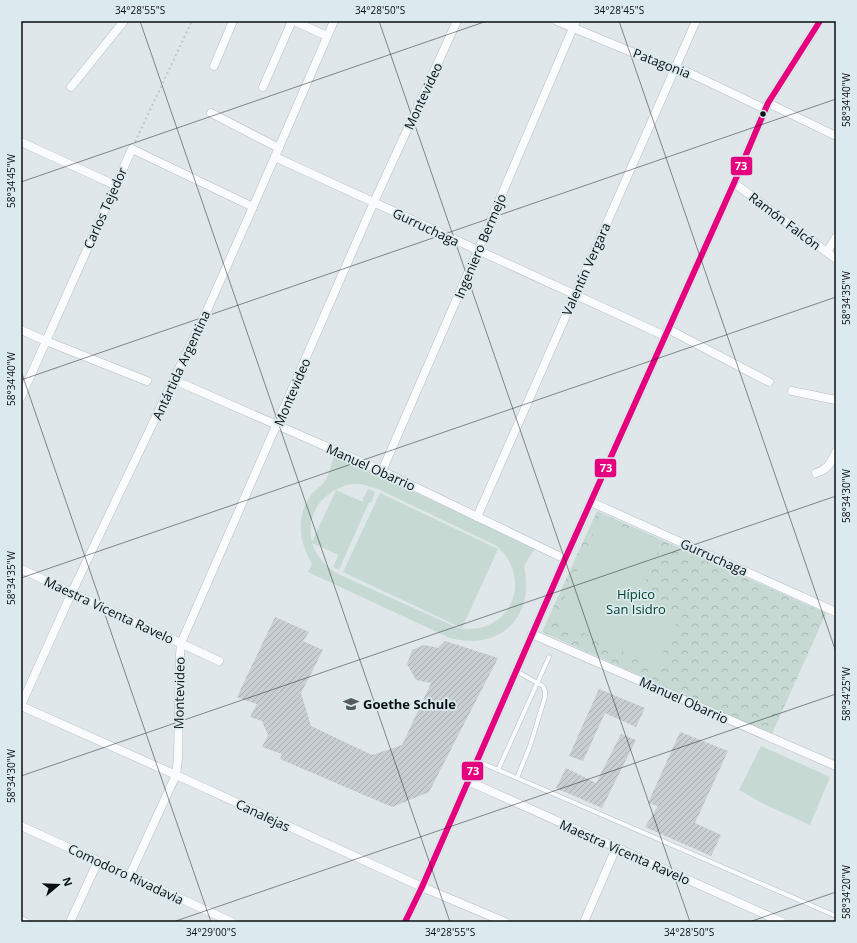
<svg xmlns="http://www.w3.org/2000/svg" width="857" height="943" viewBox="0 0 857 943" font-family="'Open Sans',sans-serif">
<defs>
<pattern id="park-crowns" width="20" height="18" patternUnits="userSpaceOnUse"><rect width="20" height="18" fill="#c6d9d2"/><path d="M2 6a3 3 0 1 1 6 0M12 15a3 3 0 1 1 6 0" fill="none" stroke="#a9b9b3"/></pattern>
<pattern id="building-hatch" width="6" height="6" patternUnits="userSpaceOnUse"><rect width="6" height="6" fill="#c8ced1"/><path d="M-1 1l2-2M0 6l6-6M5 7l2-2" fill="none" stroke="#aab0b2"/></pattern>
</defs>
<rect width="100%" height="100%" fill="#dfe7ea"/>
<path fill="url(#park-crowns)" d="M597,511L826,613L772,734L542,632Z"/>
<g fill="#c6d9d2" fill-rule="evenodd">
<path d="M334,455L535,548L524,566C536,616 500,652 450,638L308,572L312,564C299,542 295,515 312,494C316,489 322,486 325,481C329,475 332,462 334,455ZM352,484H361L378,489L497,546C535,581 509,637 458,628L338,574C325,566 317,557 312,543L339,555L363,502L336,490L312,542C305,513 323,490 352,484Z"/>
<path d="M368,489L375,492L371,503L369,502L339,570L333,567L364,500L363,499Z"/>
<path d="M380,493L498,549L462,628L343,572Z"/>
<path d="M601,517L661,545L639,595L680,615L656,667L555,619Z"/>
<path d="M761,746L830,777L810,825L764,804L739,790Z"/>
</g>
<g fill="url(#building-hatch)">
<path d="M275,617L309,632L303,641L323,650L301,693L311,726L372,755L402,745L431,683L416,680L407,664L412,650L424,645L438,648L445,641L498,658L429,792L392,807L280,759L282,754L262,747L268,735L262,721L250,717L257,704L237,697Z"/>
<path d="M599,689L645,708L636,727L605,713L583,761L569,756Z"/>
<path d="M680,732L728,751L695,823L721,835L711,856L645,827L658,806L648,803Z"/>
<path d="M621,734L636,740L602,808L556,788L566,768L596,783Z"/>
</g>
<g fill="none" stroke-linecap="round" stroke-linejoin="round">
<defs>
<g id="service">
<path d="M516,671L543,686L545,691V697L530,746L517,778L836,916"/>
<path d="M477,761L517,778"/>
<path d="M498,770L549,657"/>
</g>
<g id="minor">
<path d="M294,21L327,36"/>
<path d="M557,21L665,66L681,69L765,109"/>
<path d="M214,66L233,21"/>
<path d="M71,87L124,21"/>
<path d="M263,87L292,21"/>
<path d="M768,103L836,136"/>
<path d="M211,113L279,148"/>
<path d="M21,142L115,185"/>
<path d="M275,157L665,336"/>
<path d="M734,183L836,259"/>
<path d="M827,252L836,237"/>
<path d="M668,329L769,382"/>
<path d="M21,330L46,341L147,381"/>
<path d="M174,380L382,471L565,559"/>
<path d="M792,391L836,400"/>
<path d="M21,397L132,149L253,207"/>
<path d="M382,471L478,250L576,21"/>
<path d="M816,473C829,468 830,464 836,452"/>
<path d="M591,502L836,612"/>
<path d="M477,517L696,21"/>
<path d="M21,569L219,661"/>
<path d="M532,634L836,766"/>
<path d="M21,705L72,592L209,306L253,207L334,21"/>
<path d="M21,706L176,775L422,887L505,922"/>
<path d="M468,781L782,922"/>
<path d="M21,826L232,922"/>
<path d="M130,875L176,775L178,759L180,655L181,643L374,202L457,21"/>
<path d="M21,920L25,922"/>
<path d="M70,922L98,861"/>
<path d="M405,922L422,887L565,559L734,183L768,103L820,21"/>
<path d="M584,922L616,848"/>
</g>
</defs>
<use href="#service" stroke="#b7bdbf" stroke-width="5"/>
<use href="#minor" stroke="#b7bdbf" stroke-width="9"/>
<path stroke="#c3c5c7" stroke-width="2" stroke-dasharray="2 3" stroke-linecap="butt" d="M135,142L192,21"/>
<use href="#service" stroke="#fafbfc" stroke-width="4"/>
<use href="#minor" stroke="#fafbfc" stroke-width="8"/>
<defs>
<path id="bus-1" d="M405,922L422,887L565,559L734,183L768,103L820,21"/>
</defs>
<use href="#bus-1" stroke="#dbeaee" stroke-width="9"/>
<use href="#bus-1" stroke="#e5007d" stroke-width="6"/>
</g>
<path fill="none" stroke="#0a0f11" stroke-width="1" stroke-opacity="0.45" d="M140,21L450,922M379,21L690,922M619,21L836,652M21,182L487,21M21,371L211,922M21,380L836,99M21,578L836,297M21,776L836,496M173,922L836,694M749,922L836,892"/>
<defs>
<symbol id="school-bare" viewBox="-9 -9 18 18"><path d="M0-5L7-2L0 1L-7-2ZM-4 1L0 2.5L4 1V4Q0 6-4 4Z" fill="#555b5d" stroke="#dbeaee" stroke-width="2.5" paint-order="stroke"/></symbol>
</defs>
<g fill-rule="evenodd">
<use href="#school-bare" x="340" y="693" width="22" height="22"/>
</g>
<circle fill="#0a0f11" stroke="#dbeaee" stroke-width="1.5" cx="763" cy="114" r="3.5"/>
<g text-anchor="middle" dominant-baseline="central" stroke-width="3.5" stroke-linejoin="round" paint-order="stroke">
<g font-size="13" fill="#0a0f11" stroke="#dbeaee">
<text transform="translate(662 63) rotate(21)">Patagonia</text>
<text transform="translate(423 96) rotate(-65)">Montevideo</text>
<text transform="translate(105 208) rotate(-66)">Carlos Tejedor</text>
<text transform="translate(785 221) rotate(37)">Ramón Falcón</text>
<text transform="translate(426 227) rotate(25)">Gurruchaga</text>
<text transform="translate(480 246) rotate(-67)">Ingeniero Bermejo</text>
<text transform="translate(586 269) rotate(-66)">Valentín Vergara</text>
<text transform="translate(181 365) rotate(-65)">Antártida Argentina</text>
<text transform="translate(292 392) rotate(-67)">Montevideo</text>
<text transform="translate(371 467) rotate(24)">Manuel Obarrio</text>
<text transform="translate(714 557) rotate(24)">Gurruchaga</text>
<text transform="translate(109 610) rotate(25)">Maestra Vicenta Ravelo</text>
<text transform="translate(179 693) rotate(-89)">Montevideo</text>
<text transform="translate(684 700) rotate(24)">Manuel Obarrio</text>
<text transform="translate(263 815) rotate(25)">Canalejas</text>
<text transform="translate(625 852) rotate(24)">Maestra Vicenta Ravelo</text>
<text transform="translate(126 874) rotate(25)">Comodoro Rivadavia</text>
</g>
<g font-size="13" fill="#01442f" stroke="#dbeaee">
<text x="636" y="594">Hípico<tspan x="636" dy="15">San Isidro</tspan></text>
</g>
<g font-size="13" font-weight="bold" fill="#0a0f11" stroke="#dbeaee" text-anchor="start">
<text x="363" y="704">Goethe Schule</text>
</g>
</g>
<g stroke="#dbeaee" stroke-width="1.5">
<rect x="730" y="156" width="23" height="20" rx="4" fill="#e5007d"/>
<rect x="594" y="458" width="23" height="20" rx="4" fill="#e5007d"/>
<rect x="461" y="761" width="23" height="20" rx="4" fill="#e5007d"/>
</g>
<g font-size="11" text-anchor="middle" font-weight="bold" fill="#fff">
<text x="741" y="170">73</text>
<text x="606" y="472">73</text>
<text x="473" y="775">73</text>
</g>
<rect width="857" height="943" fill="none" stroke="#dbeaee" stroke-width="44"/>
<g transform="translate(58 885) rotate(71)" stroke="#dbeaee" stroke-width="3" paint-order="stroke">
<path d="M0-3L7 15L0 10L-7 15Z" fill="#0a0f11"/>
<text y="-6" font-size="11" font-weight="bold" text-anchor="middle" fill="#0a0f11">N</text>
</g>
<rect x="22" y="22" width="813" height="899" fill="none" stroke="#0a0f11" stroke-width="1.5"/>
<g font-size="10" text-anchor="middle" fill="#0a0f11">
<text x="140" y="14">34°28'55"S</text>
<text x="380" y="14">34°28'50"S</text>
<text x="619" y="14">34°28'45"S</text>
<text transform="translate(846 100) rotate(-90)" y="4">58°34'40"W</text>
<text transform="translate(11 181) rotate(-90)" y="4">58°34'45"W</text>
<text transform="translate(846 298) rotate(-90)" y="4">58°34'35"W</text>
<text transform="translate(11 379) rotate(-90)" y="4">58°34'40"W</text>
<text transform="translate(846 496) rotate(-90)" y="4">58°34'30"W</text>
<text transform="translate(11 578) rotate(-90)" y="4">58°34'35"W</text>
<text transform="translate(846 694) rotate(-90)" y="4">58°34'25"W</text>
<text transform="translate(11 776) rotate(-90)" y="4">58°34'30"W</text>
<text transform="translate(846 892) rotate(-90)" y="4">58°34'20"W</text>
<text x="211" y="936">34°29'00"S</text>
<text x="450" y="936">34°28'55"S</text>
<text x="689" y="936">34°28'50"S</text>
</g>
</svg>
